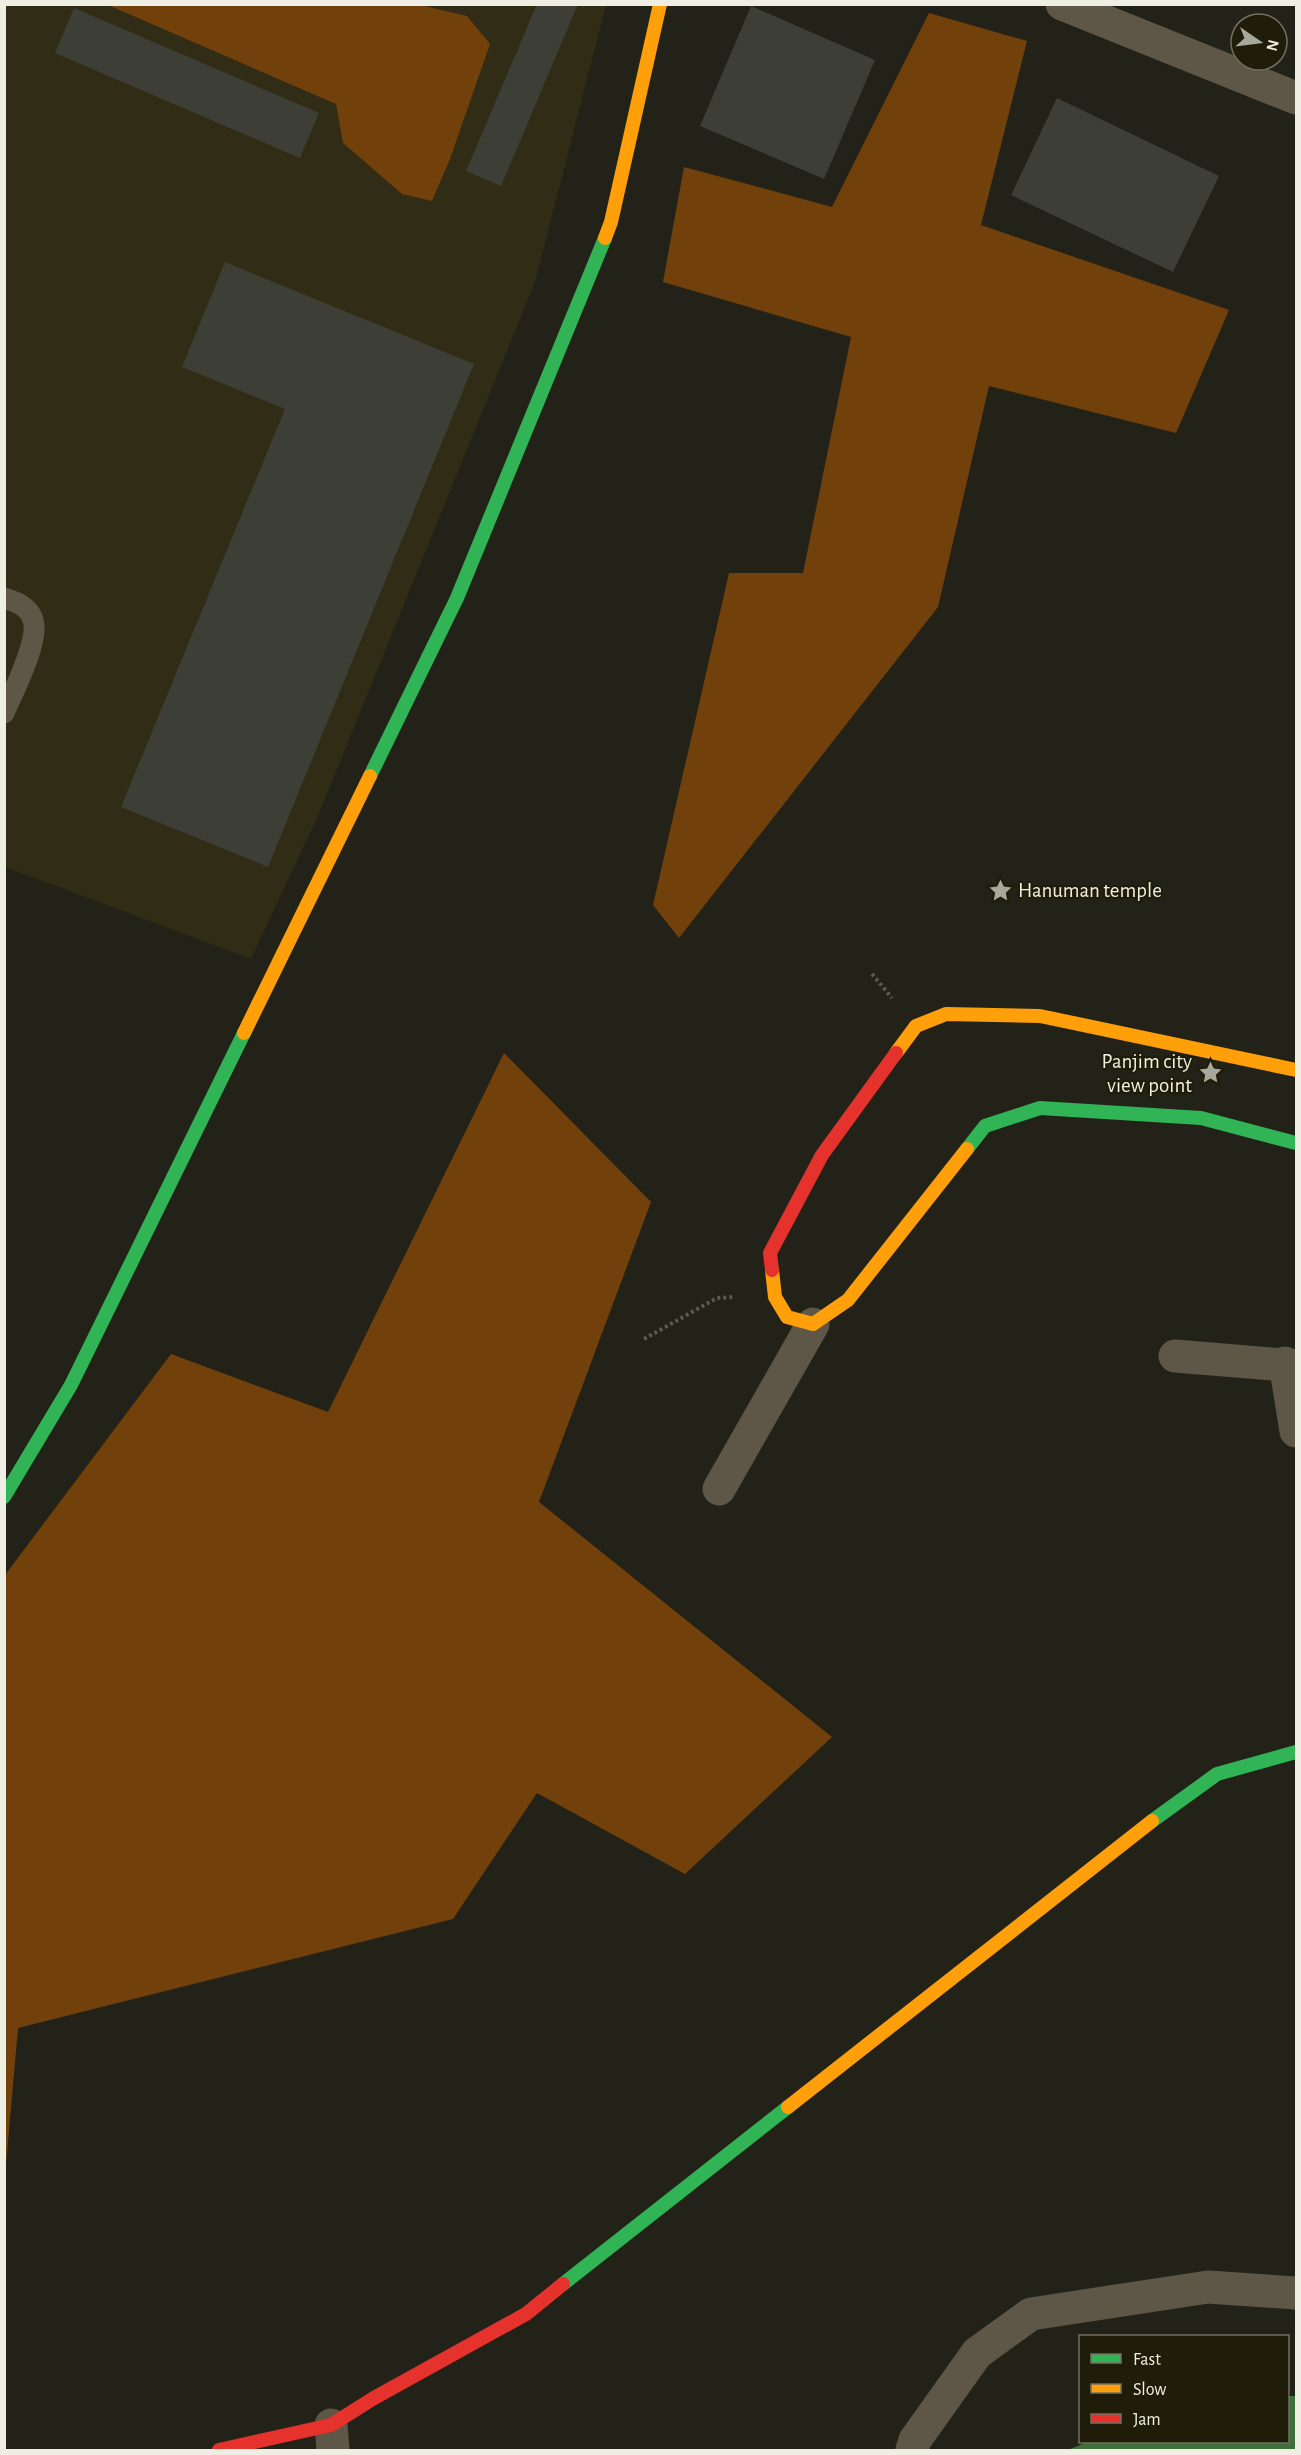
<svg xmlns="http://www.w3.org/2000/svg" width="1301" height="2455" viewBox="0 0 1301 2455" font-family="'Alegreya Sans',sans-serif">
<rect width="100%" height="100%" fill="#232218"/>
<path fill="#302c15" d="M5,5H606L535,282L318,816L251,959L5,867Z"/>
<g fill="#72410b">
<path d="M108,5H420L467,16L490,44L450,159L432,201L402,194L343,143L336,104Z"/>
<path d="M929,13L1027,41L981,225L1229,310L1176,433L989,386L938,607L679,938L653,905L729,573H803L851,337L663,282L684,167L832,207Z"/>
<path d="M504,1053L651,1202L539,1502L832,1737L685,1874L537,1793L453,1919L18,2028L5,2176V1575L171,1354L328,1412Z"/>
</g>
<path fill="#3e6e3b" d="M1288,2396H1296V2450H1068L1087,2442H1288Z"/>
<g fill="#3d3e36">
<path d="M537,4H578L501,186L466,171Z"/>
<path d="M751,6L875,60L824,179L700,126Z"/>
<path d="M74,8L319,113L300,158L55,53Z"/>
<path d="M1057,98L1219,176L1173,272L1011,195Z"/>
<path d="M225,262L474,364L268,867L121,807L285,409L182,367Z"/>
</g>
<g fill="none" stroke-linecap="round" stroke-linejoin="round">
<g stroke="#5e594e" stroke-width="4" stroke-dasharray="3 3" stroke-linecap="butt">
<path d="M872,974L892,998"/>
<path d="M644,1339L717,1298L735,1297"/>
</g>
<path stroke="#5e5647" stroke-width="21" d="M4,598C16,602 29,606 33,620C40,640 13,692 4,713"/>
<g stroke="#5e5647" stroke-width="33">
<path d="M1062,4L1296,98"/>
<path d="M1175,1356L1296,1366"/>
<path d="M1285,1363L1296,1431"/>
<path d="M719,1489L813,1324"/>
<path d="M331,2425L333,2450"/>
<path d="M912,2450L915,2440L977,2353L1031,2314L1208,2287L1296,2293"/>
</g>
<g stroke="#30b455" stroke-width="14">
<path d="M370,776L457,598L605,238"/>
<path d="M967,1149L985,1126L1040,1108L1201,1118L1296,1143"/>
<path d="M4,1497L71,1385L244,1033"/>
<path d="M1152,1821L1217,1774L1296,1752"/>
<path d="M563,2284L788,2107"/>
</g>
<g stroke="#ff9f0a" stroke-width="14">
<path d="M605,238L611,222L660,4"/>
<path d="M244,1033L370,776"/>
<path d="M896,1053L916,1026L946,1014L1040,1016L1296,1070"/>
<path d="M772,1270L775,1297L787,1317L813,1324L848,1300L967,1149"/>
<path d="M788,2107L1152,1821"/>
</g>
<g stroke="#e5322d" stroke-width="14">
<path d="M772,1270L770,1253L822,1155L896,1053"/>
<path d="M219,2450L331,2425L374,2398L526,2314L563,2284"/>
</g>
</g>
<defs>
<symbol id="sight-bare" viewBox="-9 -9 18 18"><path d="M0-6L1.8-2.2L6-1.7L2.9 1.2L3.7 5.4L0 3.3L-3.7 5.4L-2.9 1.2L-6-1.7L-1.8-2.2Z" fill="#a8a79b" stroke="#1f1c09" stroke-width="2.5" paint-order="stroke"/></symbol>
</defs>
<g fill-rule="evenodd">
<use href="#sight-bare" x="984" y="874" width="33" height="33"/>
<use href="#sight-bare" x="1194" y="1056" width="33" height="33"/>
</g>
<g text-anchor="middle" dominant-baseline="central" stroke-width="4.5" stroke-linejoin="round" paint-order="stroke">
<g font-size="21" fill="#efeee2" stroke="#1f1c09" text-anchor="start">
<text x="1018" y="890">Hanuman temple</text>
<text x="1192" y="1061" text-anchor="end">Panjim city<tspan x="1192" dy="24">view point</tspan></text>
</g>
</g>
<rect width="1301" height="2455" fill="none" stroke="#efeee2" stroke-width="12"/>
<rect x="1079" y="2335" width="210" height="108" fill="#1f1c09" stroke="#727060" stroke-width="1.5"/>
<rect x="1091" y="2354" width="30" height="9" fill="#30b455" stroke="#727060" stroke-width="1.5"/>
<text x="1133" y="2365" font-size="18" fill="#efeee2">Fast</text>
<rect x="1091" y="2384" width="30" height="9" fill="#ff9f0a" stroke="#727060" stroke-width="1.5"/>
<text x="1133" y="2395" font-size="18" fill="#efeee2">Slow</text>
<rect x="1091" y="2414" width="30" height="9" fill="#e5322d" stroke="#727060" stroke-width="1.5"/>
<text x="1133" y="2425" font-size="18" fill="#efeee2">Jam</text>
<g transform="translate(1259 42) rotate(104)"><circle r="28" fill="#1f1c09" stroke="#727060" stroke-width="1.5"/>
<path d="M0-4.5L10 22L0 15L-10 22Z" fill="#a8a79b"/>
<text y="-9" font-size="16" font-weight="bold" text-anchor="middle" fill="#efeee2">N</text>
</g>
</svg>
